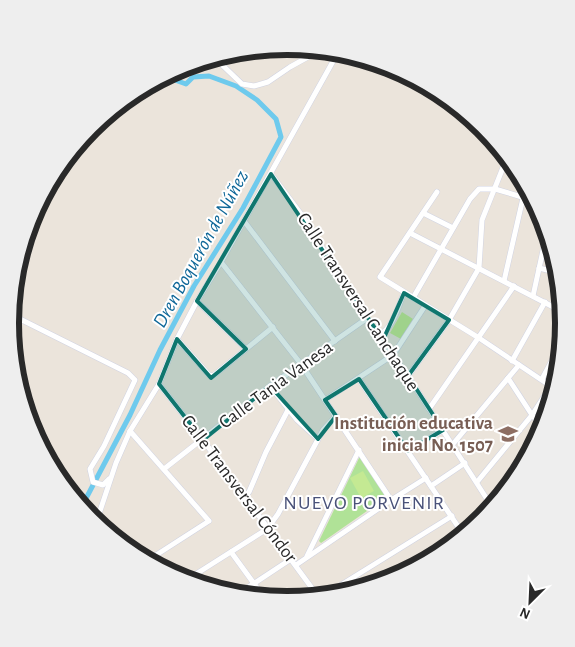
<svg xmlns="http://www.w3.org/2000/svg" width="575" height="647" viewBox="0 0 575 647" font-family="'Alegreya Sans',sans-serif">
<rect width="100%" height="100%" fill="#ebe4db"/>
<path fill="#b0e297" d="M360,456L387,497L321,543L319,541Z"/>
<g fill="#c4e993">
<path d="M402,312L413,319L401,339L390,333Z"/>
<path d="M363,471L374,491L361,498L350,478Z"/>
</g>
<g fill="none" stroke-linecap="round" stroke-linejoin="round">
<path stroke="#6ecaed" stroke-width="5" d="M82,506L130,415L160,350L194,286L243,208L281,137L276,119L257,100L236,86L209,76L193,77L186,84L172,79L170,75"/>
<defs>
<g id="street">
<path d="M217,60L242,84L254,86L268,82L290,67L317,52"/>
<path d="M271,174L304,218L366,319L408,376L492,507"/>
<path d="M437,192L380,277L479,338L552,387"/>
<path d="M423,213L453,228"/>
<path d="M244,221L335,341"/>
<path d="M410,233L563,312"/>
<path d="M221,262L301,364L391,500"/>
<path d="M539,268L555,272"/>
<path d="M504,281L523,198"/>
<path d="M533,296L547,232"/>
<path d="M413,298L470,199L479,189H495L532,200"/>
<path d="M197,301L246,349"/>
<path d="M12,315L128,373L135,380L104,446L90,469L93,482L103,485L109,479"/>
<path d="M378,335C393,330 398,306 404,293"/>
<path d="M177,339L209,375L213,376L273,327"/>
<path d="M512,361L545,302"/>
<path d="M408,376L449,320L479,268L482,220L506,160"/>
<path d="M508,378L532,415L544,430"/>
<path d="M359,379L463,534"/>
<path d="M542,379L561,344"/>
<path d="M159,384L203,440L317,595"/>
<path d="M270,386L297,420L318,439"/>
<path d="M325,400L393,355L425,306"/>
<path d="M429,409L514,286"/>
<path d="M130,431L209,521L150,559"/>
<path d="M453,444L519,365"/>
<path d="M408,451L443,430"/>
<path d="M164,469L270,386L366,319"/>
<path d="M477,482L532,415L551,386"/>
<path d="M431,486L465,463"/>
<path d="M244,498L249,492L266,452L288,410"/>
<path d="M96,523L116,463L130,431L159,384L177,339L197,301L221,262L336,56"/>
<path d="M231,552L263,596"/>
<path d="M307,556L359,450"/>
<path d="M296,565L391,500L426,478"/>
<path d="M185,581L267,529L278,514L323,430L336,416"/>
<path d="M241,592L291,559"/>
<path d="M328,593L452,516"/>
<path d="M308,597L315,592"/>
</g>
</defs>
<use href="#street" stroke="#d0d3e2" stroke-width="6"/>
<use href="#street" stroke="#fff" stroke-width="5"/>
</g>
<path fill="#0f766e" fill-opacity="0.2" stroke="#0f766e" stroke-width="4" stroke-linejoin="round" d="M271,174L383,340L404,293L449,320L408,376L443,430L408,451L359,379L325,400L336,416L318,439L270,386L203,440L159,384L177,339L211,378L246,349L197,301Z"/>
<defs>
<symbol id="school-bare" viewBox="-9 -9 18 18"><path d="M0-5L7-2L0 1L-7-2ZM-4 1L0 2.5L4 1V4Q0 6-4 4Z" fill="#8d6e63" stroke="#fff" stroke-width="2.5" paint-order="stroke"/></symbol>
</defs>
<g fill-rule="evenodd">
<use href="#school-bare" x="494" y="420" width="28" height="28"/>
</g>
<g text-anchor="middle" dominant-baseline="central" stroke-width="4" stroke-linejoin="round" paint-order="stroke">
<g font-size="19" fill="#292929" stroke="#fff">
<text transform="translate(358 302) rotate(57)">Calle Transversal Canchaque</text>
<text transform="translate(276 385) rotate(-36)">Calle Tania Vanesa</text>
<text transform="translate(239 489) rotate(53)">Calle Transversal Cóndor</text>
</g>
<g font-size="19" font-weight="bold" fill="#785e54" stroke="#fff" text-anchor="end">
<text x="493" y="423">Institución educativa<tspan x="493" dy="22">inicial No. 1507</tspan></text>
</g>
<g font-size="20" font-style="italic" fill="#0e6798" stroke="#fff">
<text transform="translate(201 249) rotate(-61)">Dren Boquerón de Núñez</text>
</g>
<g font-size="20" letter-spacing="1" fill="#4a5279" stroke="#fff">
<text x="364" y="503">NUEVO PORVENIR</text>
</g>
</g>
<path d="M0 0H575V647H0ZM19 323a268 268 0 1 1 536 0a268 268 0 1 1-536 0Z" fill="#eee" fill-rule="evenodd"/>
<path fill="none" stroke="#292929" stroke-width="6" d="M19 323a268 268 0 1 1 536 0a268 268 0 1 1-536 0Z"/>
<g transform="translate(530 602) rotate(204)" stroke="#ffffff" stroke-width="4" paint-order="stroke">
<path d="M0-4L9 19L0 12L-9 19Z" fill="#292929"/>
<text y="-8" font-size="14" font-weight="bold" text-anchor="middle" fill="#292929">N</text>
</g>
</svg>
